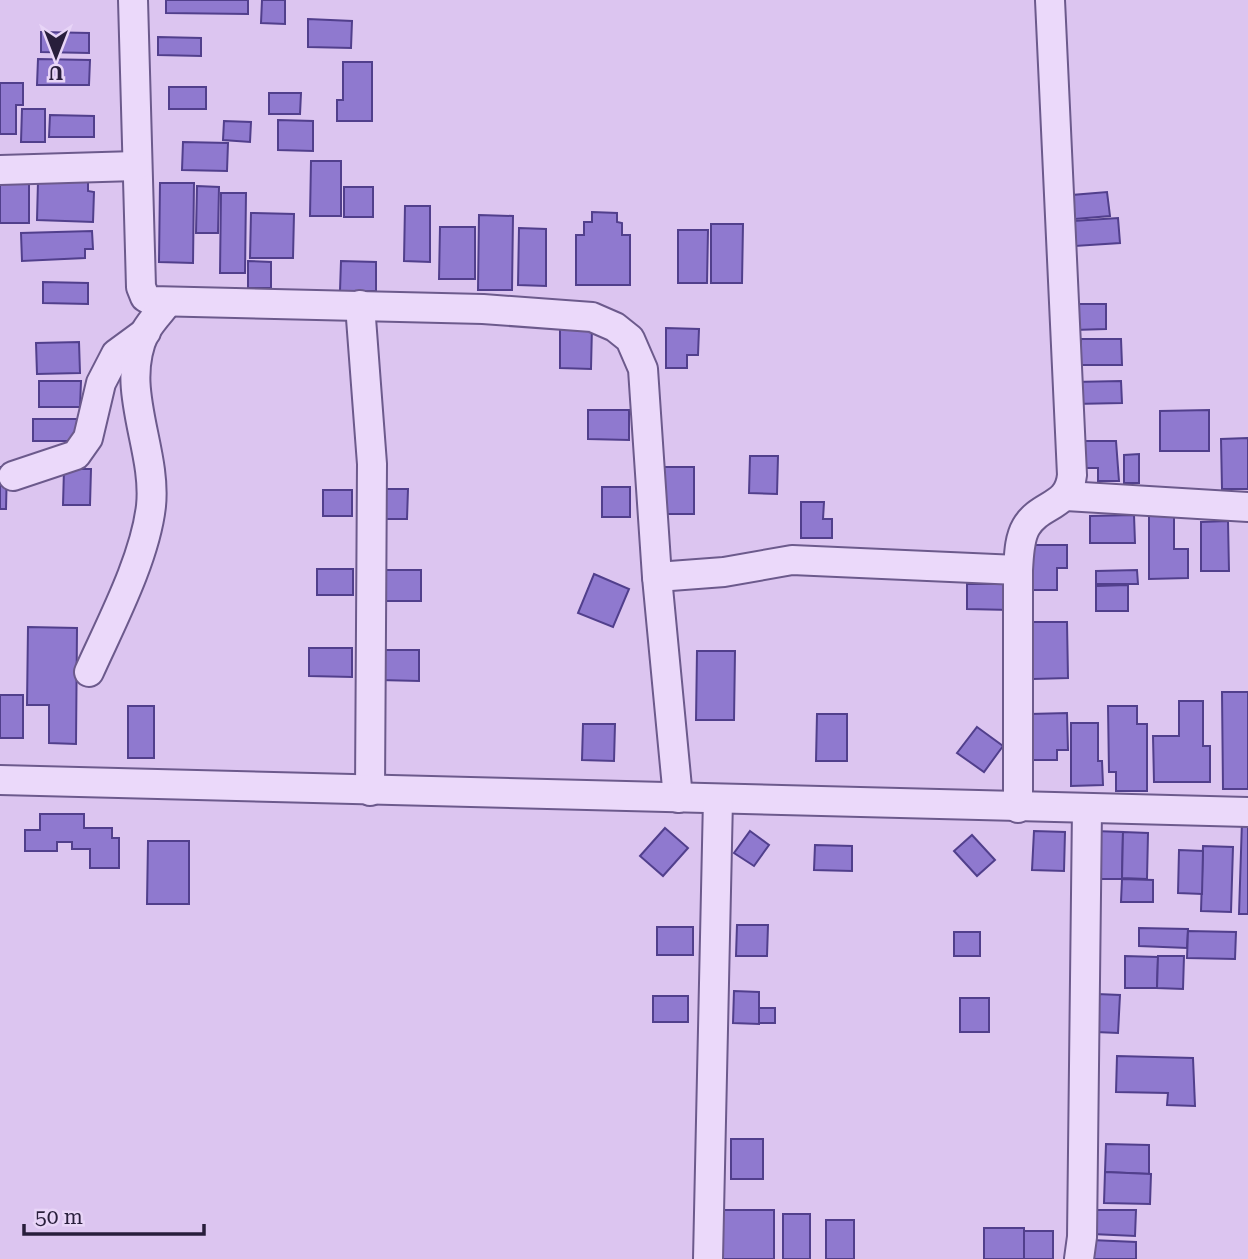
<svg xmlns="http://www.w3.org/2000/svg" width="1248" height="1259" viewBox="0 0 1248 1259" font-family="'Roboto Serif',serif">
<rect width="100%" height="100%" fill="#dcc5f0"/>
<g fill="#8f79cf" stroke="#513f8c" stroke-width="2">
<path d="M166,0H248V14L166,13Z"/>
<path d="M262,0H285V24L261,23Z"/>
<path d="M308,19L352,21L351,48L308,47Z"/>
<path d="M41,32L89,33V53L41,52Z"/>
<path d="M158,37L201,38V56L158,55Z"/>
<path d="M38,59L90,60L89,85H37Z"/>
<path d="M343,62H372V121H337V100H343Z"/>
<path d="M0,83H23V105H16V134H0Z"/>
<rect x="169" y="87" width="37" height="22"/>
<path d="M269,93H301L300,114H269Z"/>
<path d="M22,109H45V142H21Z"/>
<path d="M50,115L94,116V137H49Z"/>
<path d="M278,120L313,121V151L278,150Z"/>
<path d="M224,121L251,122L250,142L223,140Z"/>
<path d="M183,142L228,143L227,171L182,170Z"/>
<path d="M311,161H341V216H310Z"/>
<path d="M0,180L29,181V223H0Z"/>
<path d="M38,181L88,182V191L94,192L93,222L37,220Z"/>
<path d="M160,183H194L193,263L159,262Z"/>
<path d="M197,186L219,187L218,233H196Z"/>
<rect x="344" y="187" width="29" height="30"/>
<path d="M1107,192L1110,216L1075,219L1072,195Z"/>
<path d="M221,193H246L245,273H220Z"/>
<path d="M405,206H430V262L404,261Z"/>
<path d="M592,212L617,213V222L622,223V235H630V285H576V235H584V222H592Z"/>
<path d="M251,213L294,214L293,258H250Z"/>
<path d="M479,215L513,216L512,290H478Z"/>
<path d="M1118,218L1120,243L1075,246L1073,221Z"/>
<path d="M711,224H743L742,283H711Z"/>
<path d="M440,227H475V279H439Z"/>
<path d="M519,228L546,229V286L518,285Z"/>
<path d="M678,230H708L707,283H678Z"/>
<path d="M92,231L93,249H85V258L22,261L21,233Z"/>
<path d="M248,261L271,262V288H248Z"/>
<path d="M341,261L376,262V291H340Z"/>
<path d="M43,282L88,283V304L43,303Z"/>
<path d="M1073,304H1106V329L1074,330Z"/>
<path d="M560,326H592L591,369L560,368Z"/>
<path d="M666,328L699,329L698,355H687V368H666Z"/>
<path d="M1081,339H1121L1122,365H1081Z"/>
<path d="M79,342L80,373L37,374L36,343Z"/>
<path d="M39,381H81L80,407H39Z"/>
<path d="M1121,381L1122,403L1074,404L1073,382Z"/>
<path d="M588,410H629V440L588,439Z"/>
<path d="M1209,410V451H1160V411Z"/>
<path d="M33,419H79L78,441H33Z"/>
<path d="M1248,438V489H1222L1221,439Z"/>
<path d="M1080,441H1116L1119,481H1098V468H1080Z"/>
<path d="M1139,454V483H1124V455Z"/>
<path d="M750,456H778L777,494L749,493Z"/>
<path d="M0,467H7L6,509H0Z"/>
<rect x="661" y="467" width="33" height="47"/>
<path d="M64,469H91L90,505H63Z"/>
<rect x="602" y="487" width="28" height="30"/>
<path d="M378,489H408L407,519H378Z"/>
<rect x="323" y="490" width="29" height="26"/>
<path d="M801,502H824L823,519H832V538H801Z"/>
<path d="M1134,515L1135,543H1090V516Z"/>
<path d="M1149,515H1174V549H1188V578L1149,579Z"/>
<path d="M1228,521L1229,571H1201V522Z"/>
<path d="M1028,545H1067V568H1057V590H1028Z"/>
<rect x="317" y="569" width="36" height="26"/>
<rect x="381" y="570" width="40" height="31"/>
<path d="M1137,570L1138,584H1096V571Z"/>
<path d="M594,574L629,589L613,627L578,613Z"/>
<path d="M967,584H1011V610L967,609Z"/>
<path d="M1128,585V611H1096V586Z"/>
<path d="M1032,622H1067L1068,678L1033,679Z"/>
<path d="M28,627L77,628L76,744L49,743V705H27Z"/>
<path d="M309,648H352V677L309,676Z"/>
<path d="M380,650H419V681L380,680Z"/>
<path d="M697,651H735L734,720H696Z"/>
<path d="M1222,692H1248V789H1223Z"/>
<rect x="0" y="695" width="23" height="43"/>
<path d="M1179,701H1203V746H1210V782H1154L1153,736H1179Z"/>
<rect x="128" y="706" width="26" height="52"/>
<path d="M1108,706H1137V724H1147V791H1116V772H1109Z"/>
<path d="M1067,713L1068,750H1057V760H1030V714Z"/>
<path d="M817,714H847V761H816Z"/>
<path d="M1071,723H1098V761H1102L1103,785L1071,786Z"/>
<path d="M583,724H615L614,761L582,760Z"/>
<path d="M977,727L1003,746L984,772L957,753Z"/>
<path d="M40,814H84V828H112V838H119V868H90V849H72V842H57V851H25V830H40Z"/>
<path d="M1242,821H1248V914H1239Z"/>
<path d="M665,828L688,848L663,876L640,856Z"/>
<path d="M750,831L769,845L754,866L734,853Z"/>
<path d="M1034,831L1065,832L1064,871L1032,870Z"/>
<path d="M1094,831L1123,832L1122,879H1092Z"/>
<path d="M1123,832L1148,833L1147,879L1122,878Z"/>
<path d="M972,835L995,860L977,876L954,851Z"/>
<path d="M148,841H189V904H147Z"/>
<path d="M815,845L852,846V871L814,870Z"/>
<path d="M1203,846L1233,847L1231,912L1201,911Z"/>
<path d="M1179,850L1203,851L1202,894L1178,893Z"/>
<path d="M1122,879L1153,880V902H1121Z"/>
<path d="M737,925H768L767,956H736Z"/>
<rect x="657" y="927" width="36" height="28"/>
<path d="M1139,928L1188,929L1187,948L1139,946Z"/>
<path d="M1188,931L1236,932L1235,959L1187,958Z"/>
<rect x="954" y="932" width="26" height="24"/>
<path d="M1125,956L1158,957L1157,988H1125Z"/>
<path d="M1158,956H1184L1183,989L1157,988Z"/>
<path d="M734,991L759,992V1024L733,1023Z"/>
<path d="M1097,994L1120,995L1118,1033L1096,1032Z"/>
<rect x="653" y="996" width="35" height="26"/>
<rect x="960" y="998" width="29" height="34"/>
<rect x="759" y="1008" width="16" height="15"/>
<path d="M1117,1056L1193,1058L1195,1106L1167,1105L1168,1093L1116,1092Z"/>
<rect x="731" y="1139" width="32" height="40"/>
<path d="M1106,1144L1149,1145V1174L1105,1172Z"/>
<path d="M1105,1172L1151,1174L1150,1204L1104,1203Z"/>
<rect x="719" y="1210" width="55" height="49"/>
<path d="M1092,1210H1136L1135,1236L1092,1234Z"/>
<rect x="783" y="1214" width="27" height="45"/>
<rect x="826" y="1220" width="28" height="39"/>
<rect x="984" y="1228" width="40" height="31"/>
<rect x="1024" y="1231" width="29" height="28"/>
<path d="M1091,1240L1136,1242V1259H1090Z"/>
</g>
<g fill="none" stroke-linecap="round" stroke-linejoin="round">
<defs>
<g id="street">
<path d="M133,0L141,287L145,297L152,301L483,309L592,317L615,327L630,339L643,369L657,577L678,798"/>
<path d="M0,170L136,166"/>
<path d="M360,305L372,464L370,791"/>
<path d="M13,476L76,455L88,438L101,383L116,354L146,332"/>
<path d="M1066,496L1248,507"/>
<path d="M657,577L724,572L792,560L1018,570"/>
<path d="M89,672C111,623 145,559 151,506C157,448 118,388 145,332C151,321 161,311 168,302"/>
<path d="M0,780L1248,812"/>
<path d="M1018,808V570C1019,556 1019,539 1026,527C1040,503 1069,508 1072,475L1050,0"/>
<path d="M708,1259L718,799"/>
<path d="M1079,1259L1082,1237L1087,809"/>
</g>
</defs>
<use href="#street" stroke="#6c5a8c" stroke-width="32"/>
<use href="#street" stroke="#ebd9fa" stroke-width="28"/>
</g>
<g transform="translate(56 56) rotate(180)" stroke="#e8d5f7" stroke-width="5" paint-order="stroke">
<path d="M0-5L12 26L0 18L-12 26Z" fill="#281e3b"/>
<text y="-10" font-size="19" font-weight="bold" text-anchor="middle" fill="#281e3b">U</text>
</g>
<path d="M24 1224v10h180v-10" fill="none" stroke="#281e3b" stroke-width="3.5"/>
<text x="35" y="1224" font-size="21" fill="#281e3b" stroke="#e8d5f7" stroke-width="5" paint-order="stroke">50 m</text>
</svg>
